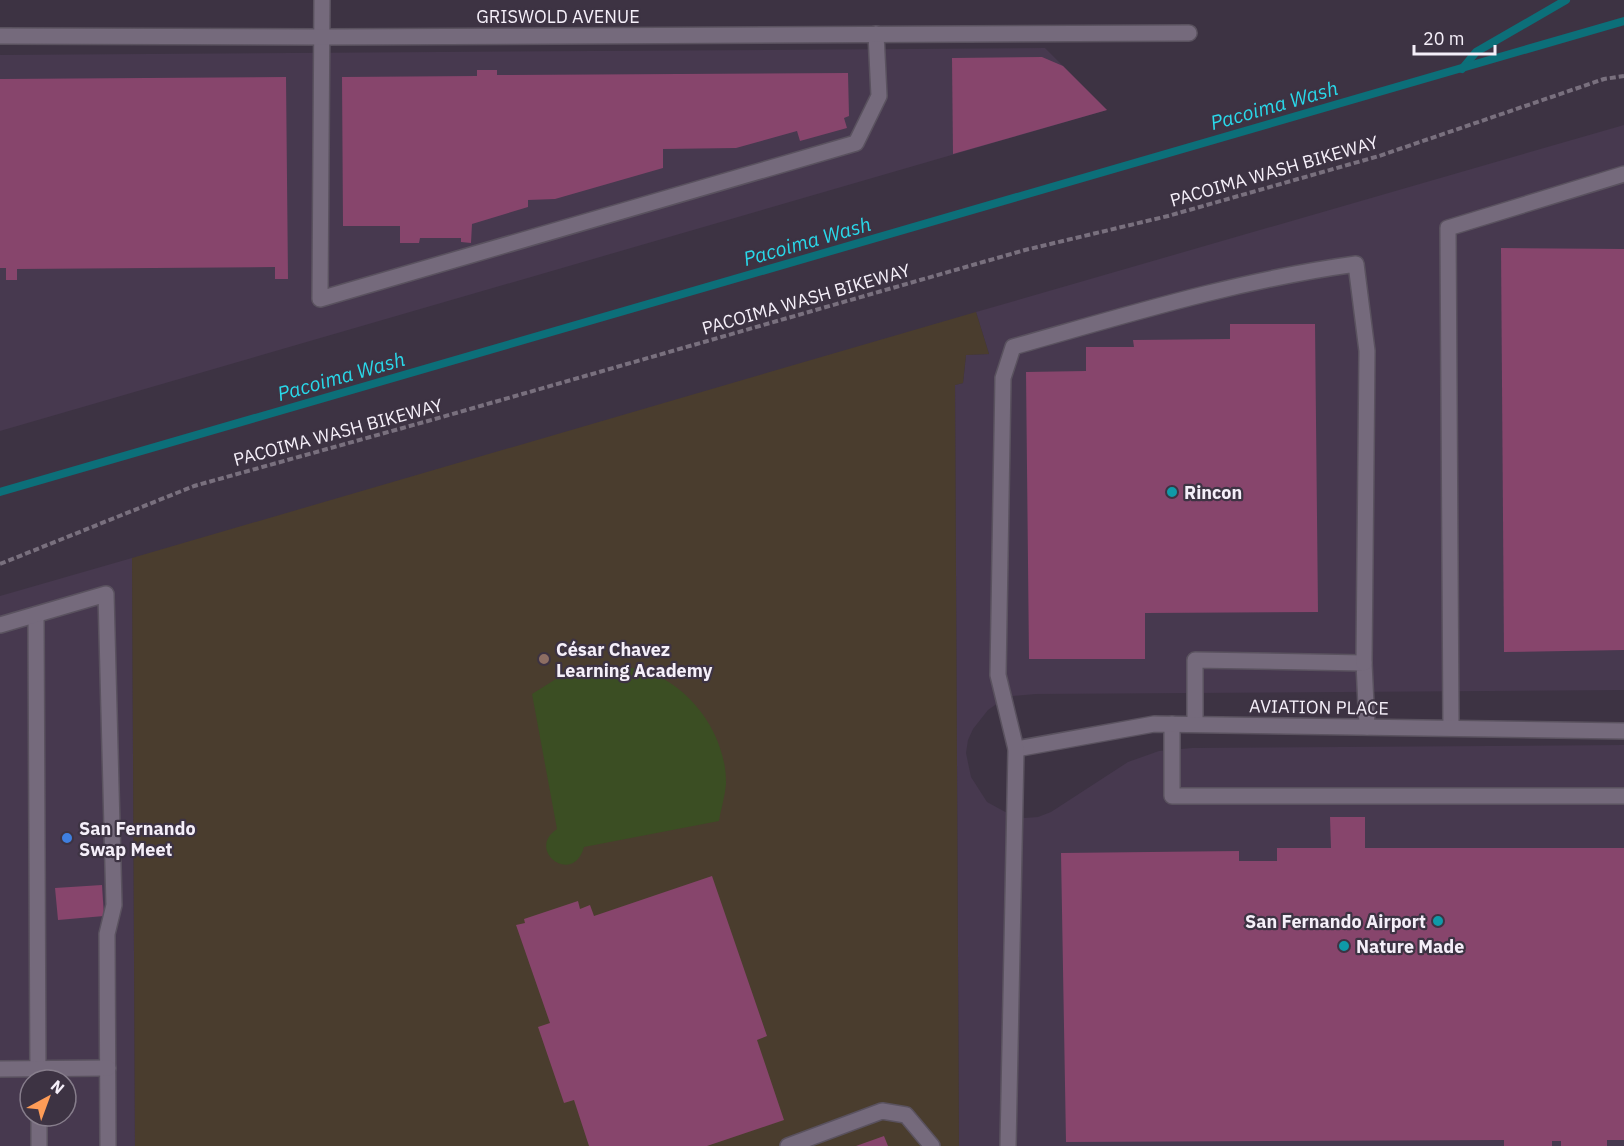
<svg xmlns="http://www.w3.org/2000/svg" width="1624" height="1146" viewBox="0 0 1624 1146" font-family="'IBM Plex Sans',sans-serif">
<rect width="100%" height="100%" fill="#3d3343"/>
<g fill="#47394f" fill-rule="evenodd">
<path d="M1045,48L1107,110L0,431V55Z"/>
<path d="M1624,125V690L1036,694L1013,696L1001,701L988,710L973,729L968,740L966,753L971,777L987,802L1009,814L1025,818L1038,817L1051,812L1128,762L1159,751L1192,748L1624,745V1146H959L955,385L963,383L966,355L989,354L976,312Z"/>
<path d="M132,558L135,1146H0V596ZM30,1080H66V1116H30Z"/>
</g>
<path fill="#4a3d2e" d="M976,312L989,354L966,355L963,383L955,385L959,1146H135L132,558Z"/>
<path fill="#3b4e23" d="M601,666C613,667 627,667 639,669C688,681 727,734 726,784C725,796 721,809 719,821L584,847C573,887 525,850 557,829L532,694L564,674Z"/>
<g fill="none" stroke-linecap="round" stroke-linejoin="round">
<g stroke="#0c6f79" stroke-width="8">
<path d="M1462,69L1476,52L1566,0"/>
<path d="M0,492L1624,21"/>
</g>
</g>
<g fill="#87456c">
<path d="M1042,57L1063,66L1107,110L953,154L952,58Z"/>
<path d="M477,70H497V75L848,73L849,116L844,118L847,128L800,141L797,131L736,148L663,149V168L555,199L528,200V207L472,224L471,243L461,242V238H420L419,243H400V226H343L342,77L477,76Z"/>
<path d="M286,77L288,279H275V267L17,269V280H6V268H0V79Z"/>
<path d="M1501,248L1624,249V650L1504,652Z"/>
<path d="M1230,324H1315L1318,612L1145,613V659H1029L1026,372L1086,371V347H1134L1133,340L1230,339Z"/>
<path d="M1330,817H1365V848H1624V1140H1607V1146H1561V1141H1552V1146H1504V1140L1066,1142L1061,853L1239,851V861H1277V848H1331Z"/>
<path d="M712,876L767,1036L757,1040L784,1120L707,1146H589L574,1100L564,1103L538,1027L550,1023L516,925L525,923L524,919L578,901L580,909L590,905L594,916Z"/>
<path d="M102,885L104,916L58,920L55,888Z"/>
<path d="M884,1136L888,1146H856Z"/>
</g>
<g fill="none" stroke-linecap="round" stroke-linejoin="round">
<defs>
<g id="minor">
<path d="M322,0L320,299L856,143L879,96L876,34"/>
<path d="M0,36L323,37L1189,33"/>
<path d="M36,615L38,1080"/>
<path d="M0,625L106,594L114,905L107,934L108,1146"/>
<path d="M1172,724V796H1624"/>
<path d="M1195,724V660L1364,663L1367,727"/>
<path d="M1451,728L1448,228L1624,174"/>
<path d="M1016,749L1154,724L1624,731"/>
<path d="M0,1069L108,1068"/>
<path d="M39,1116V1146"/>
<path d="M788,1146L882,1111L906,1115L932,1146"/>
<path d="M1008,1146L1016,749L998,675L1003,378L1013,347C1126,315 1239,280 1356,264L1367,351L1364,663"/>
</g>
</defs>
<use href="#minor" stroke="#5a525f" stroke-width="18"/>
<path stroke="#79707e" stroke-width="4" stroke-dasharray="6 3" stroke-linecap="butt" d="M0,564L194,486L435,419L1025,250L1168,216L1379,156L1604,79L1624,76"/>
<use href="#minor" stroke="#756a7c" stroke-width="15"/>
</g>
<g fill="#0f9aa8" stroke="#3d3343" stroke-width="2">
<circle cx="1172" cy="492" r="6"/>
<circle cx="1438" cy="921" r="6"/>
<circle cx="1344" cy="946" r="6"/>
</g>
<circle fill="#8d6e63" stroke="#3d3343" stroke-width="2" cx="544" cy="659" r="6"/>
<circle fill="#3f7fe0" stroke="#3d3343" stroke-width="2" cx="67" cy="838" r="6"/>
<g text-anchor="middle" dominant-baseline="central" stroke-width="4.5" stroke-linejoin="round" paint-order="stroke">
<g font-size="18" fill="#f5eff9" stroke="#3d3343">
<text x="558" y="16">GRISWOLD AVENUE</text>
<text transform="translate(1274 171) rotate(-16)">PACOIMA WASH BIKEWAY</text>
<text transform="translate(806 299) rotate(-16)">PACOIMA WASH BIKEWAY</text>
<text transform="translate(338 432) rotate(-15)">PACOIMA WASH BIKEWAY</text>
<text transform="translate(1319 707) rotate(1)">AVIATION PLACE</text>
</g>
<g font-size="18" font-weight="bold" fill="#f5eff9" stroke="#3d3343" text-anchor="start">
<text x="1184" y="492">Rincon</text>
<text x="556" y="649">César Chavez<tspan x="556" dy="21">Learning Academy</tspan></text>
<text x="79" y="828">San Fernando<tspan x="79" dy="21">Swap Meet</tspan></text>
<text x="1426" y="921" text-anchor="end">San Fernando Airport</text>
<text x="1356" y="946">Nature Made</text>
</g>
<g font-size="20" font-style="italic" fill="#29d9ea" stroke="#3d3343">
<text transform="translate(1274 105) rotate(-16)">Pacoima Wash</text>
<text transform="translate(807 241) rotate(-16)">Pacoima Wash</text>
<text transform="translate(341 376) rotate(-16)">Pacoima Wash</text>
</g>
</g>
<g transform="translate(48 1098) rotate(41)"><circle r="28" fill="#3d3343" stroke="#877e8c" stroke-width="1.5"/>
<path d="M0-4.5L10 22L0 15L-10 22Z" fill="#fe9c57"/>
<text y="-9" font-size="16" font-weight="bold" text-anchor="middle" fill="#f5eff9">N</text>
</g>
<path d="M1414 45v9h81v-9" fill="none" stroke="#f5eff9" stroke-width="3"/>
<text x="1423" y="45" font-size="18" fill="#f5eff9" stroke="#3d3343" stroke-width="4.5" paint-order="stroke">20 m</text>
</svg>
